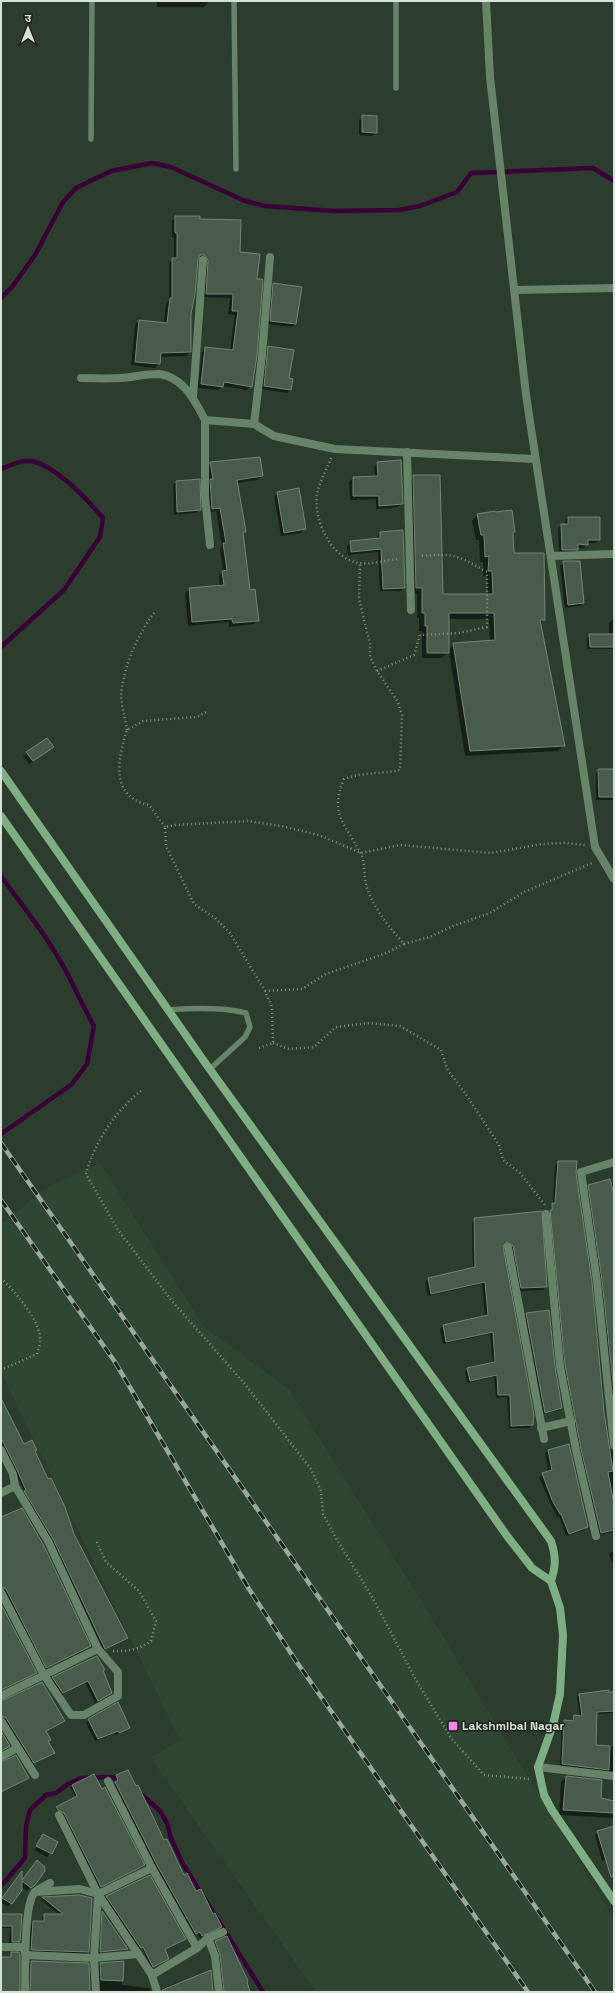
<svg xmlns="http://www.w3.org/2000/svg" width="615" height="1993" viewBox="0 0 615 1993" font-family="'Space Grotesk','Noto Sans Devanagari',sans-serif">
<rect width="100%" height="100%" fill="#2c3d2d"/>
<path fill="#2f4732" d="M100,1163L204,1327L289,1390L436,1625L614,1919V1992H316L151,1758L180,1740L1,1372V1224L50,1186Z"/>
<g fill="#0007" fill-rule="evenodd">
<path d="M157,1H209L204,7H157Z"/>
<path d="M363,116L376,132L372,136L359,135V120Z"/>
<path d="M176,217L199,220L239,252L256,280L251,386L247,390L222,386L218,390L198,388L202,352L206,348L230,350L235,315L228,314L230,298L203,297L200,258H197L190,314V352L186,356L160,357L159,364L155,368L131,365L135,325L139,321L164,323L166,303L169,300V263L174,259V237H172V221Z"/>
<path d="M274,284L301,288L295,324L292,327L267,324L270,287Z"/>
<path d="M269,347L288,379L290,390L287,393L261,389L265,350Z"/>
<path d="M211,463L262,476L258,480L237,483L245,532L242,534L249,591L258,620L254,624L229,627V622L188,626L185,593L189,589L220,586L219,576L223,571L220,548L222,546L216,511L208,512L207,484L209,481L207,467Z"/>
<path d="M377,463L402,504L398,507L376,509V499L350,500L349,482L353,478L375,477L374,467Z"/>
<path d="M414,476L442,595H488L487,576H483V562H480L479,540H476L472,521L477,515L512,533L513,554L544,619L540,624L564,746L558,751L465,756L449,651L442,658H422V631H419V618H417V593L411,594L408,482ZM448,619H489L490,642L454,644L448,650Z"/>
<path d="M176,482L200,509L196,513L174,515L173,485Z"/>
<path d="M278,493L304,529L301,533L281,536L274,496Z"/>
<path d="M568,518L599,540L596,543H587L584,548H577L574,553H559L558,528L562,525H565V521Z"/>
<path d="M380,533L404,588L401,591H380L378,552L348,555L347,545L351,542L377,539V536Z"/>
<path d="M564,562L583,603L580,606L565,608L560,566Z"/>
<path d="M612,620H614V649H587V638L590,635H609V623Z"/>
<path d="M53,747L29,764L23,756L27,753Z"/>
<path d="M599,770H614V800H596V773Z"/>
<path d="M558,1162L575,1173L591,1282L608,1446L611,1451H614V1532L598,1535L563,1369L547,1214L553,1204L555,1165Z"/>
<path d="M614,1184V1420L586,1189L589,1186Z"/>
<path d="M541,1212L546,1287L543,1290L519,1291L511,1248L503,1245L532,1425L529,1428H509L507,1397L496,1398L494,1377L467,1383L465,1372L468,1369L493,1364L490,1334L443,1344L440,1329L443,1326L485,1317L482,1284L428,1296L425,1282L428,1279L473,1269L472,1222L475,1219Z"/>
<path d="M526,1314L554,1367L561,1408L560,1410L543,1414L525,1316Z"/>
<path d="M1,1396L23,1446L34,1452L74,1534L127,1638L102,1651L16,1474L1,1448Z"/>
<path d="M569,1445L587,1527L584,1530L566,1536L559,1516L557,1517L550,1503L539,1477L549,1472L545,1453L548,1451Z"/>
<path d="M1,1518L90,1646L44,1670L1,1588Z"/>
<path d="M611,1552H614V1568L609,1555Z"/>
<path d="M96,1657L111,1693L95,1703L85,1682L60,1695L51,1680Z"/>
<path d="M614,1692V1713L596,1714L595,1746L614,1747V1773L560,1766L562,1724L564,1721L572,1722L574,1716L580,1717L577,1697L580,1695Z"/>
<path d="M1,1702L64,1721L46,1731L50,1739L48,1742L53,1753L51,1755L32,1765L1,1719Z"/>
<path d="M89,1720L129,1728L116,1735L115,1733L95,1741L86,1723Z"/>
<path d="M93,1776L143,1865L99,1888L62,1814L55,1809L76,1798L70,1787L72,1786Z"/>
<path d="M117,1776L164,1841L184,1876L221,1927L218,1929L200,1938L197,1934L193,1936L155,1868L113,1785L116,1782L114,1779Z"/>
<path d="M566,1777L600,1799L614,1802V1818L559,1815L561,1782Z"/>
<path d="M614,1827V1878L609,1859L602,1861L595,1835L598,1832Z"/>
<path d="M43,1835L57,1842L47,1857L34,1850Z"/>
<path d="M37,1862L44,1871L30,1888L27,1891L21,1887V1890L7,1907L1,1902V1900L19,1876L21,1882Z"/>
<path d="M149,1876L166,1960L151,1967L142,1948L139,1949L105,1899Z"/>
<path d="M79,1896L88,1952L86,1954L29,1952L31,1924L33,1922H42V1917L45,1915H60L41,1900L43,1898Z"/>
<path d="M102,1912L127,1949L126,1950L99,1953Z"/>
<path d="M1,1915H21L19,1941L16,1944H9L10,1928H1Z"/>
<path d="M216,1942L249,1992H222L213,1944Z"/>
<path d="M31,1962L90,1992H28L29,1964Z"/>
<path d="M123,1962L122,1985L149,1988L151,1992H99L98,1966L100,1964Z"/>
<path d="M179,1982L180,1984L213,1992H159L162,1989Z"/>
</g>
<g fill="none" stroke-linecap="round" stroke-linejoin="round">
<g stroke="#390037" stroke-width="4.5">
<path d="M1,298L12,287L35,255L63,202L76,188L111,171L152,163L171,167L245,201L265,206L334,211L399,210L420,206L457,192L471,173L593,168L614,181"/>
<path d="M1,469C9,466 22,459 31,461C56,466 87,499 103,518L100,537L64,590L1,647"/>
<path d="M1,876C20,903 42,929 58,957C72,980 81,1004 94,1026L87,1064L71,1085L1,1134"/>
<path d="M140,1793L160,1811L167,1823L171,1838L183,1864L263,1992"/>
<path d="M1,1886L25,1858L26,1826L30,1810L46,1795L56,1793L68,1784L81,1778L111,1777L123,1780"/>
</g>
</g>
<g fill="#495c4b" stroke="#738775">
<path d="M362,115L377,116V133L362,132Z"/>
<path d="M175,216H200V219L241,220L240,252L260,254L257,279H262L263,281L257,355L252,387L224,382L223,387L201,384L205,347L233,350L238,311H232L233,294H206L208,260L204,255H200L198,260L195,294L191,314V352L161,353L160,364L135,362L139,320L167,323L170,298H172V258H177V233H175Z"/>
<path d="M273,283L302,287L296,324L270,321Z"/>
<path d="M268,346L294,350L289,378L293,379L291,390L264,386Z"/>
<path d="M260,457L263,476L237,480L246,532H243L250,590L255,589L259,621L233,623L232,619L192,622L189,588L224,585L222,571L227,570L223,543H226L220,508L212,509L210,479H213L210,462Z"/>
<path d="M401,460L403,504L379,506V496H353V477L378,476L377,462Z"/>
<path d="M413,475H440L443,594H493L492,571H488L489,556L485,557L484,535H481L477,514L495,511V512L512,510L515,532H513L514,553H544L545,620H540L565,746L470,751L453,643L495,640L494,613H449V653H427V626H425V613H422V588H416Z"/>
<path d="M200,479L201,510L177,512L176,481Z"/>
<path d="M299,488L306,529L284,533L277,492Z"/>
<path d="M568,517H600V540H588V545L578,544V550H562L561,524H568Z"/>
<path d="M403,530L405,588L383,589L381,549L351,552L350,541L380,538V532Z"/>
<path d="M563,561H580L584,603L568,605Z"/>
<path d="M589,634H614V647H590Z"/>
<path d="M47,738L54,747L33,761L26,752Z"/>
<path d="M598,769H614V797H599Z"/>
<path d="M558,1161H577L576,1173L592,1282L604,1412L613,1471L608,1472L613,1499L614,1498V1530L601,1533L581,1449L565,1365L550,1210H552V1203H555Z"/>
<path d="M610,1179L614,1194V1392L602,1280L588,1185Z"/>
<path d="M542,1211L547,1287L521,1288L513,1246L507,1242L503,1246L534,1415L533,1425L511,1426L510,1395H498L497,1375L470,1381L467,1368L495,1362L493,1332L446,1342L443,1325L488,1315L485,1282L431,1294L428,1278L475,1267L474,1218Z"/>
<path d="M549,1310L555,1367L562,1408L545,1413L526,1313Z"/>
<path d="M1,1398L24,1444L32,1440L37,1450L35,1451L48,1479L51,1478L65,1507L74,1534L128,1638L105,1649L53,1539L24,1491L26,1490L18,1472L1,1438Z"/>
<path d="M569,1444L588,1527L569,1534L561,1514H560L552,1500L542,1473L552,1470L548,1450Z"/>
<path d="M22,1508L43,1544L91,1646L46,1668L6,1589L1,1587V1517Z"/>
<path d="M1,1604L37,1673L1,1690Z"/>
<path d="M97,1656L105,1670H103L112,1693L98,1701L88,1681L63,1693L52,1677Z"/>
<path d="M42,1682L65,1721L46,1731L51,1740L48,1741L55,1753L34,1763L6,1718L1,1716V1701Z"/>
<path d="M609,1690V1693L614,1691V1711L597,1712L596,1745L610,1746L609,1770L562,1764L564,1720L573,1721L574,1715L582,1716L579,1694Z"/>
<path d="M118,1702L130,1728L119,1733L118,1731L98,1739L88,1719Z"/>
<path d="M1,1731L10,1746L1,1751Z"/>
<path d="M16,1755L29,1778L1,1792V1762Z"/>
<path d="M128,1770L136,1786L138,1785L164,1840L167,1839L184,1875L187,1873L196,1891L201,1889L213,1914L215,1913L222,1927L202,1936L200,1932L196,1934L157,1865L115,1782L118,1780L116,1775Z"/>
<path d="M94,1774L102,1789L105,1787L145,1865L101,1887L64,1813L58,1810L56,1807L77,1796L72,1785Z"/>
<path d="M566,1776L602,1780L601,1798L614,1801V1813L563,1810Z"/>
<path d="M614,1826V1876L611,1877L597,1831Z"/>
<path d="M43,1834L58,1842L52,1854L36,1846Z"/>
<path d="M37,1860L45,1867V1871L35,1885L31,1888L22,1881V1890L12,1904L2,1898L22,1871V1880Z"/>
<path d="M150,1875L186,1939L165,1949L169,1959L153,1967L143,1947L141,1948L106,1896Z"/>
<path d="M79,1895L92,1898L89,1952L31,1950L33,1921H44V1914H63L42,1897Z"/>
<path d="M102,1911L128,1949L100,1952Z"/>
<path d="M1,1914H22L20,1942H12V1926H1Z"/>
<path d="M227,1936L248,1981L247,1982L250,1992H224L220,1955L215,1941Z"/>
<path d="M11,1952H19L20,1954V1992H1V1957H11Z"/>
<path d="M31,1961L89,1963L90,1992H30Z"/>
<path d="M124,1961L123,1981L101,1980L100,1963Z"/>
<path d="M211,1970L213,1992H162V1990Z"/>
</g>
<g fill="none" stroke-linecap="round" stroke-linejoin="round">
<g stroke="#889589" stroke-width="2.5" stroke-dasharray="1 3" stroke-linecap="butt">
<path d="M331,458C327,469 321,479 318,490C311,516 330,559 359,563C371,565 387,560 399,559"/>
<path d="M377,671L414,655L420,635L458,633L487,627V572C457,555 454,553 420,556"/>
<path d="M127,730C125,716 119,701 122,687C126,661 139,632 155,612"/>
<path d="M165,827L149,805C109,796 118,759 127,730L143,721L197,717L208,711"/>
<path d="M404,944L430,937L453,926L490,913L524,892L592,863"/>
<path d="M265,991L302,989L326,974L384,954L404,944C390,928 374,909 367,888C363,877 366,862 360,852C345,824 329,813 344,779C362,772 381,774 400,770L402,715L398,702L377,671L370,657V644L359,599L360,563"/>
<path d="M273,1043L289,1049L314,1047L336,1027L369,1023L400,1026L441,1050L447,1069L465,1093L499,1145L503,1160L520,1173L545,1205"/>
<path d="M259,1048L273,1043L272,1007L265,991L230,933L215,918L194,904L166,846L165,827L175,825L248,821L281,826L319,835L361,853L400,845L491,853L542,844L565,843L585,845"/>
<path d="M141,1091C116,1110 94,1143 86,1174L118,1230L172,1301L244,1383L311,1469L321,1491L323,1514L337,1540L371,1595L416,1680L451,1738L484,1775L529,1779"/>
<path d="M1,1278C14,1291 42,1322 40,1341C40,1345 38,1350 37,1354L1,1370"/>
<path d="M97,1542L106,1562L139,1591L156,1621L151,1641C140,1649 127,1652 113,1651"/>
</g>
<g stroke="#678369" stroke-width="5.5">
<path d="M234,1L236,169"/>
<path d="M396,1V88"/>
<path d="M91,139L92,1"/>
<path d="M168,1010C193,1008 221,1007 246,1013L250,1027L245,1037L210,1069"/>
</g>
<g stroke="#678369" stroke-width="8">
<path d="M486,1L490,77L526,395L595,847L614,879"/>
<path d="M515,290L614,288"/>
<path d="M81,378C94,378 108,379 121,378C133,377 146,374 158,374C183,376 195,401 205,420L254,424L274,436L335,449L535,459"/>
<path d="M193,397L203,260"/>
<path d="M205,420V496L210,545"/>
<path d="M254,424L262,356L270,257"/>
<path d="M407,452L411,610"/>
<path d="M551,556L614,554"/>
<path d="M614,1162L581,1172L597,1281L614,1445"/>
<path d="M546,1214L560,1366L576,1450L596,1536"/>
<path d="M508,1247L544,1439"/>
<path d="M541,1428L571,1421"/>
<path d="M1,1450L13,1474L15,1486L48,1541L98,1649L118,1672V1696L84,1715H71L44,1675L1,1592"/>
<path d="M1,1493L15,1486"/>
<path d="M1,1696L98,1649"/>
<path d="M1,1721L35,1775"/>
<path d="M1,1757L17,1748"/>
<path d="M538,1767L614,1776"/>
<path d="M108,1781L152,1868L197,1948"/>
<path d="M59,1815L98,1894L152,1975L197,1948L208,1938L223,1932"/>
<path d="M35,1892L80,1889L98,1894L152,1868"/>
<path d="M208,1938L215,1956L219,1992"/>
<path d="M1,1947H23L26,1955L94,1958L138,1954"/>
<path d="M152,1975L157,1992"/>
<path d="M25,1992C26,1970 23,1909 34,1893C37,1889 45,1886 50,1883"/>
<path d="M96,1992L94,1958L98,1894"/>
</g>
<g stroke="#7fad84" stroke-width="8">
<path d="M1,771L206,1064L551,1541C556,1556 556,1566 551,1581"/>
<path d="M1,816L507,1536L532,1568L551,1581L560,1608L563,1635L560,1694L553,1725L538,1767L544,1795L552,1810L614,1901"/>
</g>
<defs>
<g id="rail">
<path d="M1,1143L595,1992"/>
<path d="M1,1200L115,1362L249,1589L296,1661L528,1992"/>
</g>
</defs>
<use href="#rail" stroke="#9ba89c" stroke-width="4.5"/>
<use href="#rail" stroke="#1a221a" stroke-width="3" stroke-dasharray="9" stroke-linecap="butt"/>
</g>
<rect fill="#f688ed" stroke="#1a221a" stroke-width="1.5" x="448" y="1721" width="10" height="10" rx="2"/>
<g text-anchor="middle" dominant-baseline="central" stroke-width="3" stroke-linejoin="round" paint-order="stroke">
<g font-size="12" font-weight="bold" fill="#d7e1d7" stroke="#1a221a" text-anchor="start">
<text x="462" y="1726">Lakshmibai Nagar</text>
</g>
</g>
<rect width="615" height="1993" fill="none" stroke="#d7e1d7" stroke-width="4"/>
<g transform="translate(28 28)" stroke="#1a221a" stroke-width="3" paint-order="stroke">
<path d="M0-3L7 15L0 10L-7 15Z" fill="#d7e1d7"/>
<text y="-6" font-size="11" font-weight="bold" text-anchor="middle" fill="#d7e1d7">उ</text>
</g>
</svg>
